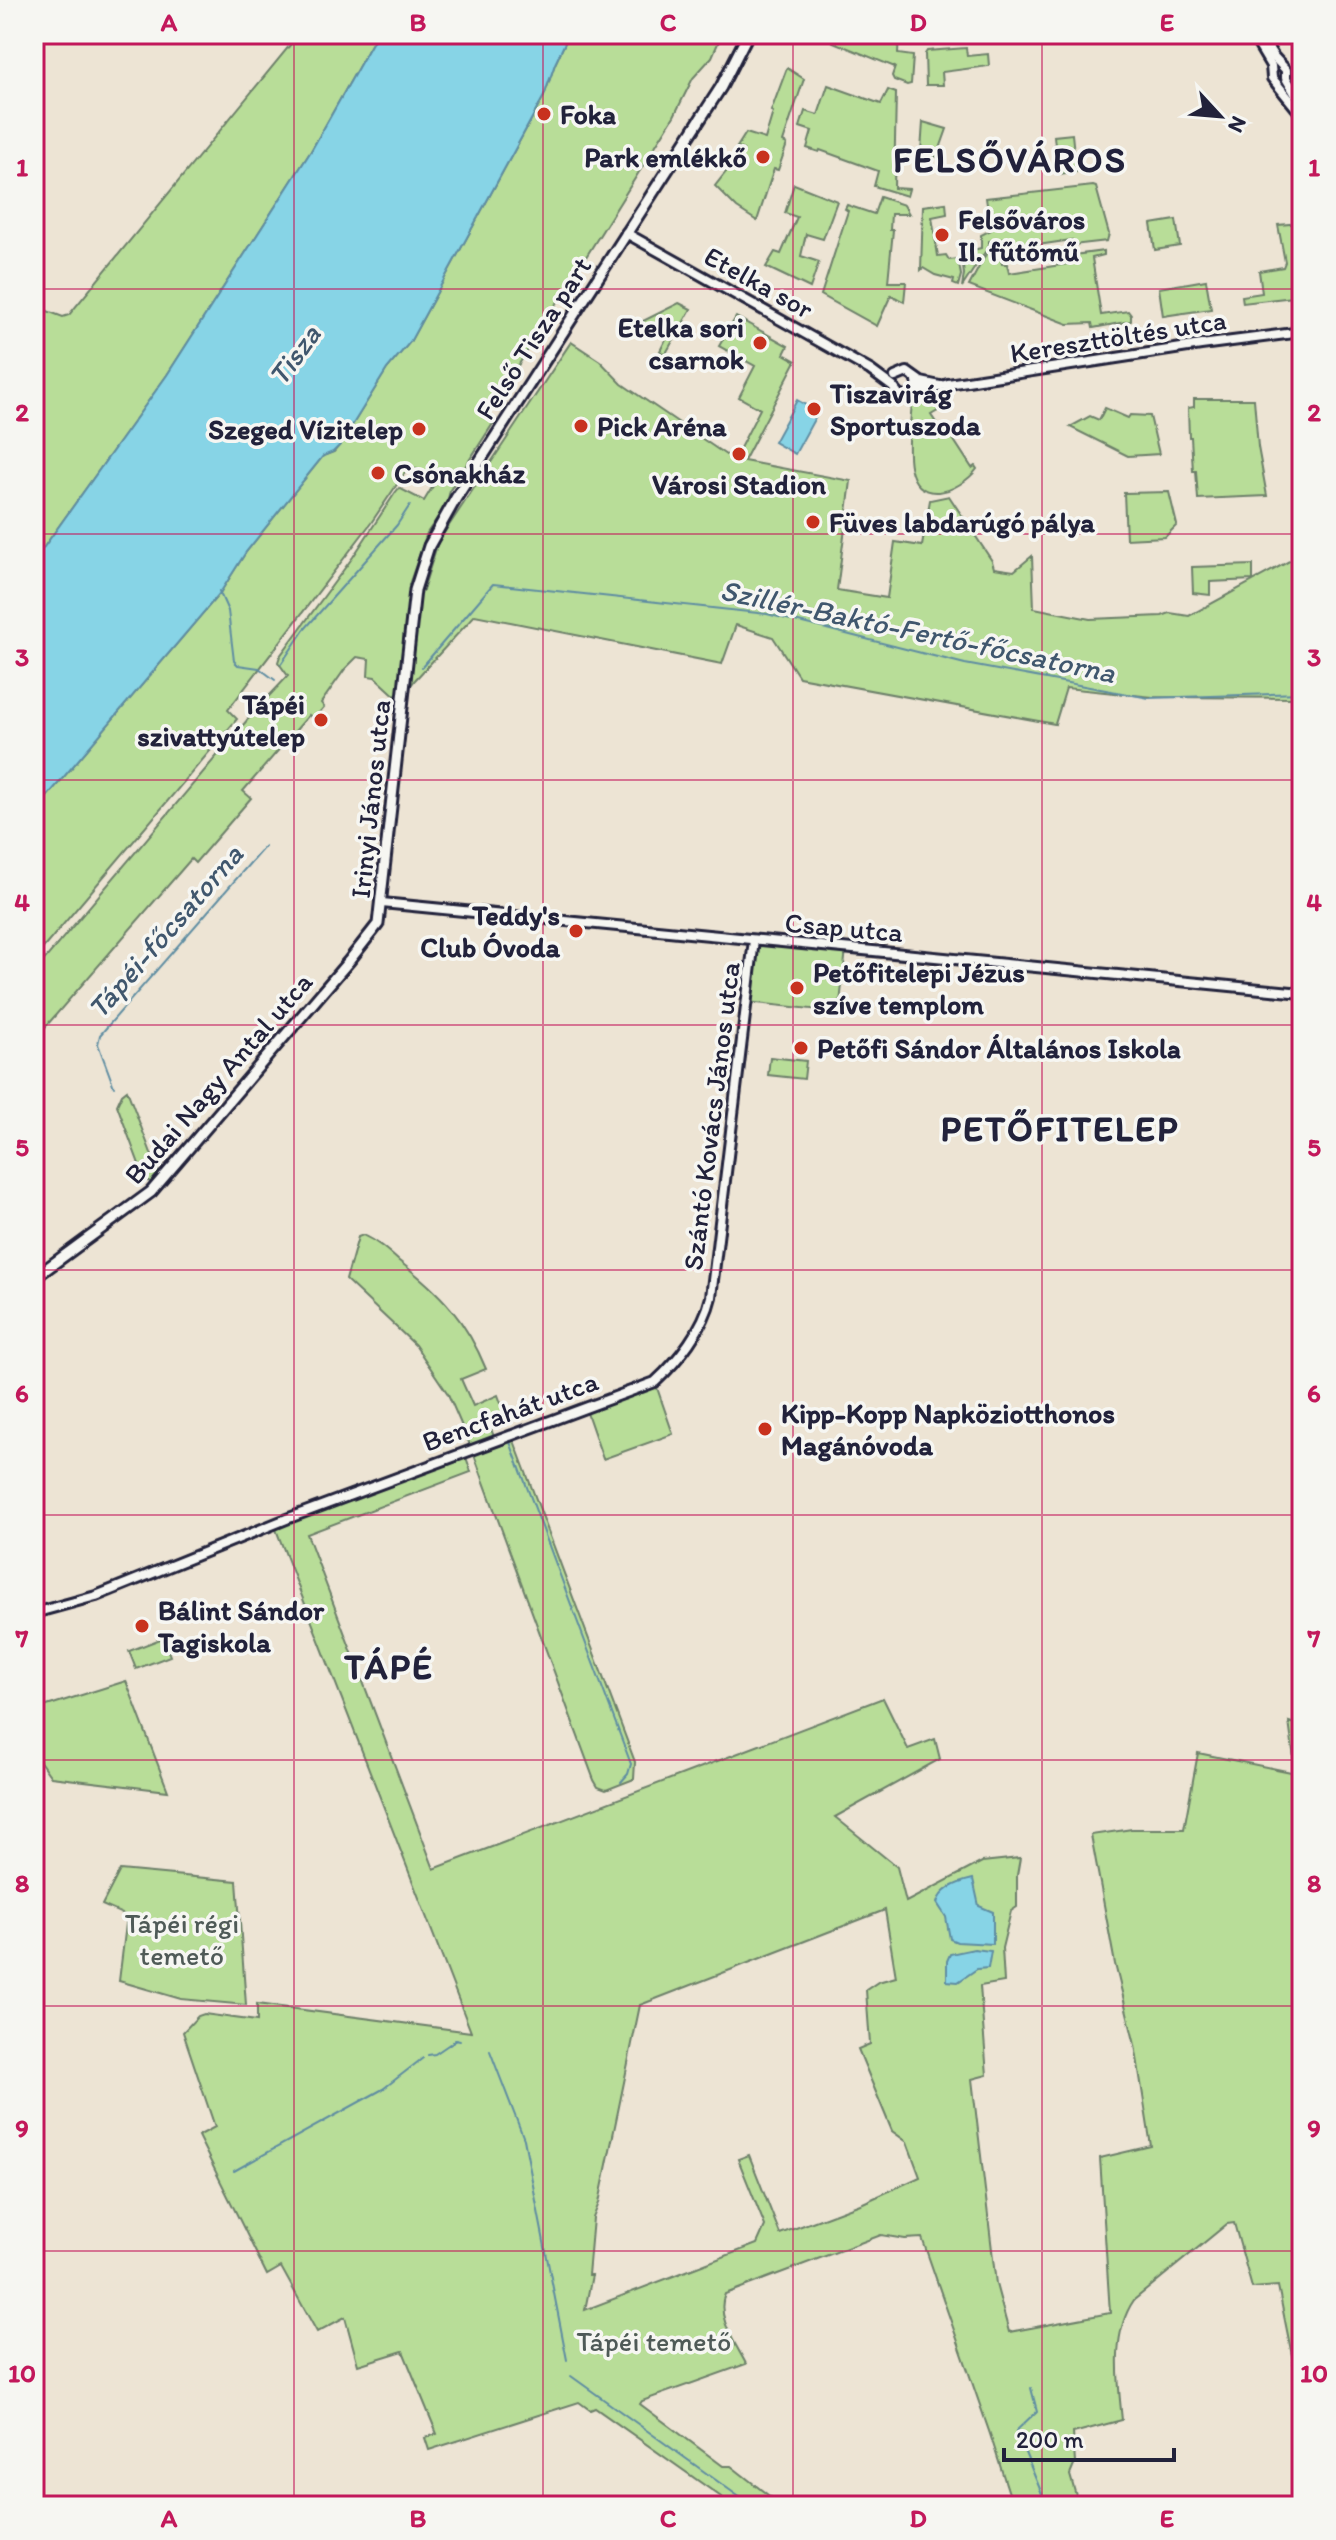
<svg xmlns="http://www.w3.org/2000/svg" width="1336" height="2540" viewBox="0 0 1336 2540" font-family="Itim,sans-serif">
<rect width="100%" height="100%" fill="#ede4d4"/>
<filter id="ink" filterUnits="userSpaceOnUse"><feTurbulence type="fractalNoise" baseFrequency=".0125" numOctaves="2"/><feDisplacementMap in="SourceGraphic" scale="16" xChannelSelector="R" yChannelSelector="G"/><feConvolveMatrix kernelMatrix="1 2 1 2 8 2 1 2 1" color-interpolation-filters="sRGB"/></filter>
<g filter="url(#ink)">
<g fill="#b8dd98" stroke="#6d806a" stroke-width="2" fill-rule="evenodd">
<path d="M299,34H377L311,151L167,375L34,561V318L42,309L63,317L69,315Z"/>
<path d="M569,34H722L712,57L693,78L674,116L486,417L494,422L450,490L447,504L427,533L409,585L423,590L438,542L571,342L600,361L622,384L726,455L738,452L760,409L739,397L755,366L719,346L736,317L788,346L784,354L796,361L744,461L851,481L837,590L887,598L895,542L922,546L930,500L949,496L992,561L994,568L1014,571L1032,556L1034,608L1090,619L1162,616L1170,613L1189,616L1293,559L1295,608H1302V698L1153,697L1066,688L1055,724L799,677L773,637L736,625L722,664L475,615L415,680L400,700L375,677L368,676L369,659L357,657L345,669L321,703L324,707L314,719L309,715L243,791L251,798L195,863L191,859L34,1040V972L254,712L288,676L278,662L280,656L353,557L395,493L399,488L424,501L436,481L410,465L371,523L228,710L237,719L34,959V812L220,593L246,552L323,456L334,452L340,445L387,369L410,342L544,96L555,64Z"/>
<path d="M833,34H899L898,54L913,56L911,84L907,85L894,80L892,76L895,67L833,42L831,40Z"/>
<path d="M966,48L967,56L988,54L989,66L942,72L943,85H926L925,54L927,51Z"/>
<path d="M787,68L804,79L783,142L787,144L778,170L774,169L757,221L737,208L715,186L743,150L737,147L746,133L765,139L773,112L771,111Z"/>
<path d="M828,85L881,104L888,90L896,93L894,188L909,189L907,196L874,186L878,171L820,150L819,152L807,148L812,131L800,127L805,111L818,115Z"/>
<path d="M923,122L947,129L937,157L930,155L925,167L920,166Z"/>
<path d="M1072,134L1076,172L1058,174L1054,136Z"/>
<path d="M794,184L837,201L823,239L806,234L801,256L819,262L810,288L766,267L775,252L781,254L797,217L785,213Z"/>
<path d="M1093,186L1096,187L1109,234L1107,241L1073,245L1072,240L1011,249L1007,238L989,241V246L962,287L964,274L961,253L981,248V235L991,230L986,198Z"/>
<path d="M880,197L904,205L909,214H891L890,230H893L888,282H906L904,302L891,295L877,326L821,295L848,211L845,209L847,205L874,214Z"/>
<path d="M946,203L947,214L932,217L938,256L946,255L949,260L958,259L961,275L958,286L953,284L954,280L935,275L923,268L921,270L923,206Z"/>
<path d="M1302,204V296L1243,303L1242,296L1262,293L1259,271L1283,267L1285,262L1278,225L1302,223L1300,205Z"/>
<path d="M1176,220L1180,246L1155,250L1151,224Z"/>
<path d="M988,250L999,254L1002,264H1007L1009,273L1074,263V255L1104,251V255L1092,258L1101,315L1128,311L1131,315V321L1093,328L1092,323L1068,324L969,286Z"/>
<path d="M1206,280L1211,309L1163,316L1159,288Z"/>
<path d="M679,303L691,309L665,355L660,351L667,337L658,332L656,334L625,330Z"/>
<path d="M914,398L937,400L941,409L931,415L939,427L944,425L972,468L975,466L977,469C969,480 952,491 939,492C896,495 911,428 912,401Z"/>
<path d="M1194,399H1254L1258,447L1267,496L1198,499L1196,471H1193L1191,437H1189L1188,408L1194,407Z"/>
<path d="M1105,408L1128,418L1130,415L1150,416L1159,454L1128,456L1070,427L1090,416L1099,420Z"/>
<path d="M1169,492L1177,525L1165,537L1126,539L1124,493Z"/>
<path d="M1253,565V580L1210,582V595L1193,593L1192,567Z"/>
<path d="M754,940L846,949L839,1012L747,1002Z"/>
<path d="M770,1057L806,1061L804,1079L768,1075Z"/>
<path d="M127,1090L159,1174L151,1182L145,1180L117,1105L122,1094Z"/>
<path d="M363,1235C377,1241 388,1251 399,1261C441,1293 466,1320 486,1369L461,1379L473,1406L498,1395L507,1420L490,1426L494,1437L470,1445L448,1394L415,1345L346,1280L358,1237Z"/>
<path d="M655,1382L673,1434L603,1459L585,1407Z"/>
<path d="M513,1438L635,1762L634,1779L606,1790L598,1787L594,1780L473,1452Z"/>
<path d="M463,1448L471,1472L307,1534L434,1869L883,1698L908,1749L935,1739L940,1759L835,1817L897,1867L906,1902L982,1862L1020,1858L1017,1875V1907L1011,1911L1002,1948L1004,1982L980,1986L987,2075L972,2079L996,2284L1009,2332L1110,2313L1100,2158L1151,2146L1135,2045L1115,1964L1091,1835L1132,1829H1184L1198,1753L1296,1773L1289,1722L1302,1726V2405L1278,2286L1252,2288L1234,2223L1227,2224L1134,2300C1111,2333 1118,2381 1122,2420L1073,2433L1075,2463L1070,2475L1079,2506H1013L990,2434L922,2238L905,2239L881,2235L725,2294C715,2316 736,2344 746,2364L642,2401L640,2404L723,2466H731L782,2506H734L595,2408L590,2410L579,2402L429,2450L425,2438L437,2434L403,2351L358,2365L345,2317L317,2332L281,2267L267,2275L198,2136L215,2127L183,2032L198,2016L204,2014L257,2021V2004L471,2032L272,1519ZM885,1910L896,1977L878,1982L866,1990L870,2044L858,2049L892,2131L907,2142L920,2177L863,2203L780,2234L749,2155L738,2159L765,2226L757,2244L585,2310L592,2275H588L593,2218L599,2203L640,2005Z"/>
<path d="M163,1638L170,1656L136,1669L129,1651Z"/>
<path d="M126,1681L168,1791L51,1777L34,1753V1710Z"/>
<path d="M120,1870L237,1881L246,2005L181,1999L119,1981L127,1916L102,1905Z"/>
</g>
<g fill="#87d4e6" stroke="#5f8da2" stroke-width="2">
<path d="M377,34H569L555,64L544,96L410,342L387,369L340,445L333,452L323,456L246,552L220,593L34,812V561L167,375L311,151Z"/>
<path d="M797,400L818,412L795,454L774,442Z"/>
<path d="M973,1879L979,1906L993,1912V1944L957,1942L950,1939L946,1917L937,1903C941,1888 959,1882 973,1879Z"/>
<path d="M974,1949L991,1951L988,1968L977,1969L958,1982L947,1981V1961L950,1954Z"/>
</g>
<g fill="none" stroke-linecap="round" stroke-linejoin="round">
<g stroke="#5f8da2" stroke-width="2">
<path d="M219,591L228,611L234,661L238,665L259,668L275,680"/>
<path d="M281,664L304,630L397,525L410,505"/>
<path d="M422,667L493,584L767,614L965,664L1149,698L1302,693"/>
<path d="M114,1087L98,1044L100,1035L265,846"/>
<path d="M510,1442L631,1764L628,1774L621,1782"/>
<path d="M475,1454L510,1442"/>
<path d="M385,1488L464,1458"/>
<path d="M301,1518L376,1491"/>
<path d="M455,2039L460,2040"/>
<path d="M490,2051L524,2139L567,2360"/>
<path d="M428,2055L435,2054L457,2039"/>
<path d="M234,2171L383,2089L423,2058"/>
<path d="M571,2376L752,2506"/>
<path d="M1031,2388L1037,2411L1016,2431L1047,2506"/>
</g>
<defs>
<g id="tertiary">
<path d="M1252,34L1271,66L1272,78L1302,115"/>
<path d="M1259,34L1274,57L1286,70V78L1302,105"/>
<path d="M626,233L870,370L893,387L899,395C910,400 919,392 917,380"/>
<path d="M895,377L907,372L921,382L940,386"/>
<path d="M916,390H929L948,384L1201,345L1302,332"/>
<path d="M382,903L1302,993"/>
<path d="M34,1613L96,1596L289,1518L655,1382C678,1361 704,1328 711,1297L754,940"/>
</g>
<path id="secondary" d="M34,1278L151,1192L349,961L378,924L415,590L429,546L456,498L721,87L748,34"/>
</defs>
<use href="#tertiary" stroke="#22223b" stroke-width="14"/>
<use href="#secondary" stroke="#22223b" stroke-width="15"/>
<use href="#tertiary" stroke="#f6f6f2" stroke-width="8"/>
<use href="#secondary" stroke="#f6f6f2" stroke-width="9"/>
</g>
</g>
<path fill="none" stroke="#c2185b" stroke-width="2" stroke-opacity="0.55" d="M294,34V2506M543,34V2506M793,34V2506M1042,34V2506M34,289H1302M34,534H1302M34,780H1302M34,1025H1302M34,1270H1302M34,1515H1302M34,1760H1302M34,2006H1302M34,2251H1302"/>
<g fill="#c8321e" stroke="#f6f6f2" stroke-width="3">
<circle cx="544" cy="114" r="8"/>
<circle cx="763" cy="157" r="8"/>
<circle cx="942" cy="235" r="8"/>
<circle cx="760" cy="343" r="8"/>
<circle cx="814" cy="409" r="8"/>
<circle cx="581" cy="426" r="8"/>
<circle cx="419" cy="429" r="8"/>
<circle cx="739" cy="454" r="8"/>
<circle cx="378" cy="473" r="8"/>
<circle cx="813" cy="522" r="8"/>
<circle cx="321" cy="720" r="8"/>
<circle cx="576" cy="931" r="8"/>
<circle cx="797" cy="988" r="8"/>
<circle cx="801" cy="1048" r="8"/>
<circle cx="765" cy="1429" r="8"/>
<circle cx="142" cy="1626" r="8"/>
</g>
<g text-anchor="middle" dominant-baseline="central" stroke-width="7" stroke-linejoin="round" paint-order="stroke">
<g font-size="28" font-weight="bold" fill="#22223b" stroke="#f6f6f2" text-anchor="start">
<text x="560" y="114">Foka</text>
<text x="747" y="157" text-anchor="end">Park emlékkő</text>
<text x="958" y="219">Felsőváros<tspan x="958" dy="32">II. fűtőmű</tspan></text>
<text x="744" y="327" text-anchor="end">Etelka sori<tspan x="744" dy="32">csarnok</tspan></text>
<text x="830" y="393">Tiszavirág<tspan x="830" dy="32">Sportuszoda</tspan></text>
<text x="597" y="426">Pick Aréna</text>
<text x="403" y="429" text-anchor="end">Szeged Vízitelep</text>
<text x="394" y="473">Csónakház</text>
<text x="739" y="484" text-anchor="middle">Városi Stadion</text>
<text x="829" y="522">Füves labdarúgó pálya</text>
<text x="305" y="704" text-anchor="end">Tápéi<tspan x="305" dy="32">szivattyútelep</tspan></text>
<text x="560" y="915" text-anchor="end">Teddy's<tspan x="560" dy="32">Club Óvoda</tspan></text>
<text x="813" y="972">Petőfitelepi Jézus<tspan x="813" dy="32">szíve templom</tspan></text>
<text x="817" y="1048">Petőfi Sándor Általános Iskola</text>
<text x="781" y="1413">Kipp-Kopp Napköziotthonos<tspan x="781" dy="32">Magánóvoda</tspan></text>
<text x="158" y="1610">Bálint Sándor<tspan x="158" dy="32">Tagiskola</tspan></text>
</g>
<g font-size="28" fill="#22223b" stroke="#f6f6f2">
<text transform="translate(759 282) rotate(29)">Etelka sor</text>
<text transform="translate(1118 336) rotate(-9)">Kereszttöltés utca</text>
<text transform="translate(533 338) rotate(-57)">Felső Tisza part</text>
<text transform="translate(370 799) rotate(-84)">Irinyi János utca</text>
<text transform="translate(844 927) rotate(5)">Csap utca</text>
<text transform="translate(218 1078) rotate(-49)">Budai Nagy Antal utca</text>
<text transform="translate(711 1116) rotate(-83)">Szántó Kovács János utca</text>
<text transform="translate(510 1411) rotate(-20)">Bencfahát utca</text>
</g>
<g font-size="28" fill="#4f5a57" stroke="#f6f6f2">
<text x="182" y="1923">Tápéi régi<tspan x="182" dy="32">temető</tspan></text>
<text x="654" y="2341">Tápéi temető</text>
</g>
<g font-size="30" font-style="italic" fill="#40576e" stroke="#f6f6f2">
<text transform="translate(294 355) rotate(-54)">Tisza</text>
<text transform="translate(918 631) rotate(12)">Szillér-Baktó-Fertő-főcsatorna</text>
<text transform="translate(165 931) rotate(-49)">Tápéi-főcsatorna</text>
</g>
<g font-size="36" font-weight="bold" letter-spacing="2" fill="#22223b" stroke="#f6f6f2">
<text x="1010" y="159">FELSŐVÁROS</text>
<text x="1060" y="1128">PETŐFITELEP</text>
<text x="389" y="1666">TÁPÉ</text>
</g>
</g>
<rect width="1336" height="2540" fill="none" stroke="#f6f6f2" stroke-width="88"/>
<g transform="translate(1220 116) rotate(116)" stroke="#f6f6f2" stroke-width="6" paint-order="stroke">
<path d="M0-6L14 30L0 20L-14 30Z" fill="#22223b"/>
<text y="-12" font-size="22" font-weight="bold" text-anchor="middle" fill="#22223b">N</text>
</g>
<path d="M1004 2448v12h170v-12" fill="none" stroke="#22223b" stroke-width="4"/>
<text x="1016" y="2448" font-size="24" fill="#22223b" stroke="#f6f6f2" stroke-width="6" paint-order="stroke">200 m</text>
<rect x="44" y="44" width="1248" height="2452" fill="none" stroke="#c2185b" stroke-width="3"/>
<g font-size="26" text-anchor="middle" font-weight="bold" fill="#c2185b">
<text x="169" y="31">A</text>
<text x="418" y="31">B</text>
<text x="668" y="31">C</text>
<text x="918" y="31">D</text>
<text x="1167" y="31">E</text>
<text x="22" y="176">1</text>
<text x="1314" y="176">1</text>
<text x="22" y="421">2</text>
<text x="1314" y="421">2</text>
<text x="22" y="666">3</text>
<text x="1314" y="666">3</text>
<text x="22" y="911">4</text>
<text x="1314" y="911">4</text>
<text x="22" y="1156">5</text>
<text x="1314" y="1156">5</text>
<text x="22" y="1402">6</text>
<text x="1314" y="1402">6</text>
<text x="22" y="1647">7</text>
<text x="1314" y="1647">7</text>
<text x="22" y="1892">8</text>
<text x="1314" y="1892">8</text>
<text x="22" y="2137">9</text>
<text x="1314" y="2137">9</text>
<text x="22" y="2382">10</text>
<text x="1314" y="2382">10</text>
<text x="169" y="2527">A</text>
<text x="418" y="2527">B</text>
<text x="668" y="2527">C</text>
<text x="918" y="2527">D</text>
<text x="1167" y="2527">E</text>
</g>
</svg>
